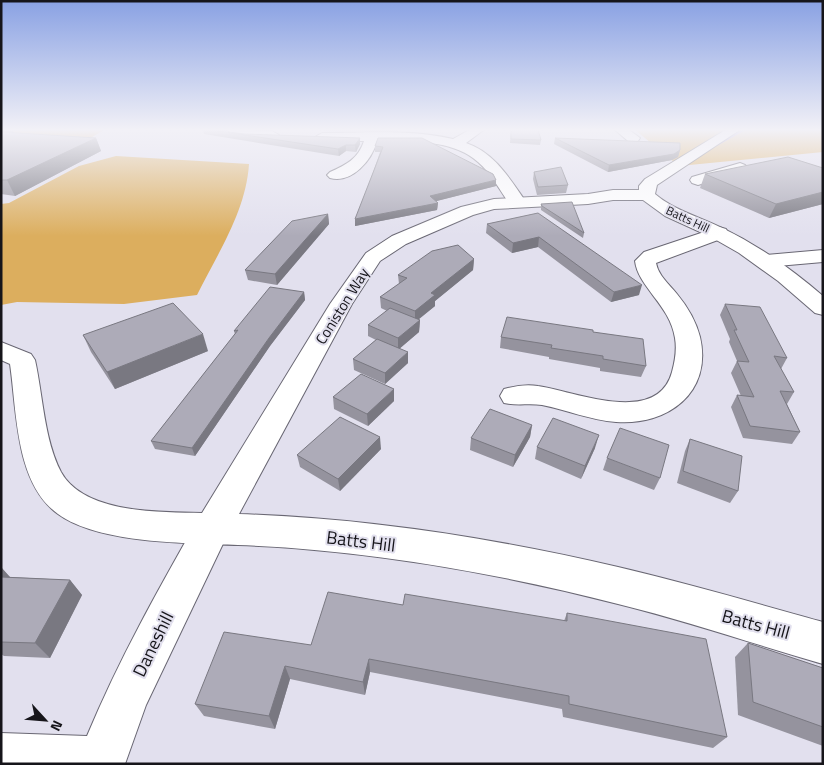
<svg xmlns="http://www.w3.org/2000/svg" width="824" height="765" viewBox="0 0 824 765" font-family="'Titillium Web',sans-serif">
<rect width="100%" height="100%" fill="#e2e0ee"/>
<g fill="#dcae5e">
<path d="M1,129H106L57,157Z"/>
<path d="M634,129H823V152L679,166Z"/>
<path d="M116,156L249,164C246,211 218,253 197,295L124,304L17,302L1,305V204L9,203L79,166Z"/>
</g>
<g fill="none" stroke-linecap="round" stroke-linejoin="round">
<path fill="#9a85db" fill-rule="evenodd" d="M743,129H747L717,146L713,145Z"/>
<defs>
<g id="street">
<path d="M224,129L272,131L279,135C270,145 232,139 224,129Z"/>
<path d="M471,129H485L466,143C494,152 510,179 526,202L523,206H511C500,191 492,174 478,162C453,139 409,141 377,141C372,160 352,184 330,178L327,175L330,172C346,165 358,159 364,141H322L315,137L322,133C365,133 411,129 453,139Z"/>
<path d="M614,129H628L640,138L638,141H628Z"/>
<path d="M740,163L745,165L748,168L745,171L698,185L692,183L690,180L692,177Z"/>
<path d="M719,227L726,229L728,233L726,237L656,263C658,275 669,284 677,294C687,306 696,321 700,337C713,393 667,426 616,422C590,420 567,410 542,405C529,403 517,406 504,403L500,396L504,389C515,386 526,384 538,386C574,391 657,427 672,372C675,361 677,350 675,338C670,305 638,287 635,261L644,252Z"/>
<path d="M823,250V262L766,267L759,265L756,261L759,257L766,255Z"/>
<path d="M213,512L226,516L231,527L146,705L125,764H1V733L87,736C119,659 159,588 200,516Z"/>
</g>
<path id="secondary" d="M727,129H741L657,185L655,194C675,211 701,217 724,229C759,246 793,270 823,296V315L815,313L778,281L739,253L711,237L665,216L643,200H613L588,204L494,209L473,215L406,244L380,261L352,304L239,514C365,518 494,538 618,567C687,583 754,603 823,622V664C754,644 687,621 618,604C498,573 361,549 238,545C188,543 99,544 58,514C15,483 17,411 10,364L1,360V342L31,354L35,360C43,396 44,439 61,472C84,514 161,512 202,513L330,304L366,253L392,236L461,207L494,199L588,194L613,190H639V186L645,179Z"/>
</defs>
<use href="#street" stroke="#696773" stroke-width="2"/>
<use href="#secondary" stroke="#696773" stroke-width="2"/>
<use href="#street" fill="#fff" fill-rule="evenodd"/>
<use href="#secondary" fill="#fff" fill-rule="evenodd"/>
</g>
<g fill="#95939e">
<path d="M1,129H12L13,133L96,138L101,151L15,196L1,194Z"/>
<path d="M203,129L245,134L360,144L356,152L346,151L339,156L204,134Z"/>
<path d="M278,129H398V132Z"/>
<path d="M511,129L541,140L540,145L510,143Z"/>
<path d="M378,138L496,186L436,201L438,203L437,210L355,226L380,152H375V146Z"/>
<path d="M555,138L680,150L678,157L672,160L608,172L554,144Z"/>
<path d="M823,168V204L769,218L700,188L705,174Z"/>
<path d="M534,172L568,185L566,193L537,195L533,179Z"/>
<path d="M541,204L584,233L583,238L541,210Z"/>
<path d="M538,213L639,295L611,302L538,247L512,253L486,233L487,224Z"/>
<path d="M328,214L329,224L277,285L248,280L245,270Z"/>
<path d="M474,259L473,270L435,301V306L418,320H420L419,332L400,348L408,363L385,384L354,370L353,359L376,340L368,336V325L387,311L381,308L380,297L399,284L398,275Z"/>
<path d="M304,292L305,300L270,346L195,456L155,449L151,441L235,334L234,331Z"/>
<path d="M725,304L787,358L781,369L794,392L787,404L800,432L792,444L743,438L731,407L737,395L741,396L731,373L737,361L729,342L730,339L720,315Z"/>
<path d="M593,332L646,366L641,377L600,371V368L549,359V357L500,348L501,337Z"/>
<path d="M83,335L208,351L115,389L91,352Z"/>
<path d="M333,397L394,401L368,426L334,409Z"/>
<path d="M532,425L530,437L513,467L470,450L471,438Z"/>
<path d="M690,439L738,491L730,503L677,483L685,451Z"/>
<path d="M537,447L595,448L581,479L535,459Z"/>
<path d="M381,449L340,491L300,467L297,455Z"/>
<path d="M607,458L660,478L654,490L603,470Z"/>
<path d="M1,568L10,577L70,580L82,595L50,658L4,656L1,654Z"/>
<path d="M403,605L564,621L567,613L727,737L713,748L563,717L562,709L370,672L365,695L290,679L275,729L204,716L195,704L311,645Z"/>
<path d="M748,643L823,668V746L738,715L735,657Z"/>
</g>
<g fill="#797881">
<path d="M12,129L18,142L3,132Z"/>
<path d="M96,138L101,151L15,196L7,180Z"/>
<path d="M360,138V144L356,152L355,145Z"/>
<path d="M346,145V151L339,156L338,149Z"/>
<path d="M680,150L678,157L672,160L608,172L609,165Z"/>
<path d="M496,180V186L429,203L430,196Z"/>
<path d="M823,192V204L769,218L776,204Z"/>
<path d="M438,203L437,210L355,226V219Z"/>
<path d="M328,214L329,224L277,285L275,274Z"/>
<path d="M539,237L538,247L512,253L513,243Z"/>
<path d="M474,259L473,270L435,301V306L415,322V311L431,293Z"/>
<path d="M642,285L639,295L611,302L614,292Z"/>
<path d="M304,292L305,300L270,346L195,456L192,448L269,338Z"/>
<path d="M420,320L419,332L398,350V338Z"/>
<path d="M203,334L208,351L115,389L107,372Z"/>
<path d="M408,352V363L385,384V373Z"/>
<path d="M394,389V401L368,426L367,414Z"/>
<path d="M532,425L530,437L513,467L515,455Z"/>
<path d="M599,435L595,448L581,479L585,466Z"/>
<path d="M380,437L381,449L340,491L338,479Z"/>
<path d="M2,568L16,584L1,582V570Z"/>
<path d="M70,580L82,595L50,658L35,643Z"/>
<path d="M369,659L370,672L365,695L363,682Z"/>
<path d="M285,666L290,679L275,729L269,716Z"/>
</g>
<g fill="#adabb8" stroke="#797881">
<path d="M1,129H12L3,132L96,138L7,180H1Z"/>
<path d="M205,129H226L229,132L245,134L360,138L355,145H346L338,149Z"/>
<path d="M511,129H538L541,140L511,139Z"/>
<path d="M378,138H422L493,174L496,180L430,196L438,203L355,219L383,147L375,146Z"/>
<path d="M555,138L680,143V150L674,154L609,165Z"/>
<path d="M788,157L823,168V192L776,204L705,174Z"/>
<path d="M561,167L568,185L538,187L534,172Z"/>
<path d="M572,202L584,233L542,206L541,204Z"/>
<path d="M538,213L642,285L614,292L539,237L513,243L487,224Z"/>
<path d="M328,214L275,274L245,270L292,221Z"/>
<path d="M458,245L474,259L431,293L435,295L415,311L380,297L407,278L398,275L432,251Z"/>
<path d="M270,287L304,292L269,338L192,448L151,441L238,330L234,331Z"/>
<path d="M173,303L203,334L107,372L83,335Z"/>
<path d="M725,304L760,307L787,358L774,356L794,392L780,391L800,432L750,426L737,395L754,397L737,361L749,362L734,330H737Z"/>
<path d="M390,308L420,320L398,338L368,325Z"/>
<path d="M507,317L593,330V332L643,339L646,366L603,359V356L551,348L552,345L501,337Z"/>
<path d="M377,339L408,352L385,373L353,359Z"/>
<path d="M361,374L394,389L367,414L333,397Z"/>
<path d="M490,409L532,425L515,455L471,438Z"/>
<path d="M340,417L380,437L338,479L297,455Z"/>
<path d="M553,418L599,435L585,466L537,447Z"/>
<path d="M620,428L669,445L660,478L607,458Z"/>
<path d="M690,439L742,456L738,491L683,471Z"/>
<path d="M1,577L70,580L35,643L1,642Z"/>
<path d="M328,592L403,605L405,594L567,621V613L706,639L727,737L569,704V696L369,659L363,682L285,666L269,716L195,704L224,632L311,645Z"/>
<path d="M748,643L823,668V727L753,702Z"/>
</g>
<linearGradient id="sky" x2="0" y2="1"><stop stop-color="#89a1e3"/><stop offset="0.55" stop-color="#f2f1f7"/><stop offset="1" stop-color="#f2f1f7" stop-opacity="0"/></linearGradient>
<rect width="824" height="236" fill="url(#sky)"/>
<g text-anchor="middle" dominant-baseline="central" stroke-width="4" stroke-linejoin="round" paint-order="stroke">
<g font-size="12" fill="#16151a" stroke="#e2e0ee">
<text transform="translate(688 219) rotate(25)">Batts Hill</text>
</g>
<g font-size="15" fill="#16151a" stroke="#e2e0ee">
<text transform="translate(342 306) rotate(-58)">Coniston Way</text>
</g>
<g font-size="18" fill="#16151a" stroke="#e2e0ee">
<text transform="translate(361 541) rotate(7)">Batts Hill</text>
<text transform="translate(756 624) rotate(15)">Batts Hill</text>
<text transform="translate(153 644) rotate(-64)">Daneshill</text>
</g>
</g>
<rect width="824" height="765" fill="none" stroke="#16151a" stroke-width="5"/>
<g transform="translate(45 720) rotate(116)" stroke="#e2e0ee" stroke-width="4" paint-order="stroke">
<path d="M0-4L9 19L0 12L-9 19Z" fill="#16151a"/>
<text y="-8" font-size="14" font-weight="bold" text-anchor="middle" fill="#16151a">N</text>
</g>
</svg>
